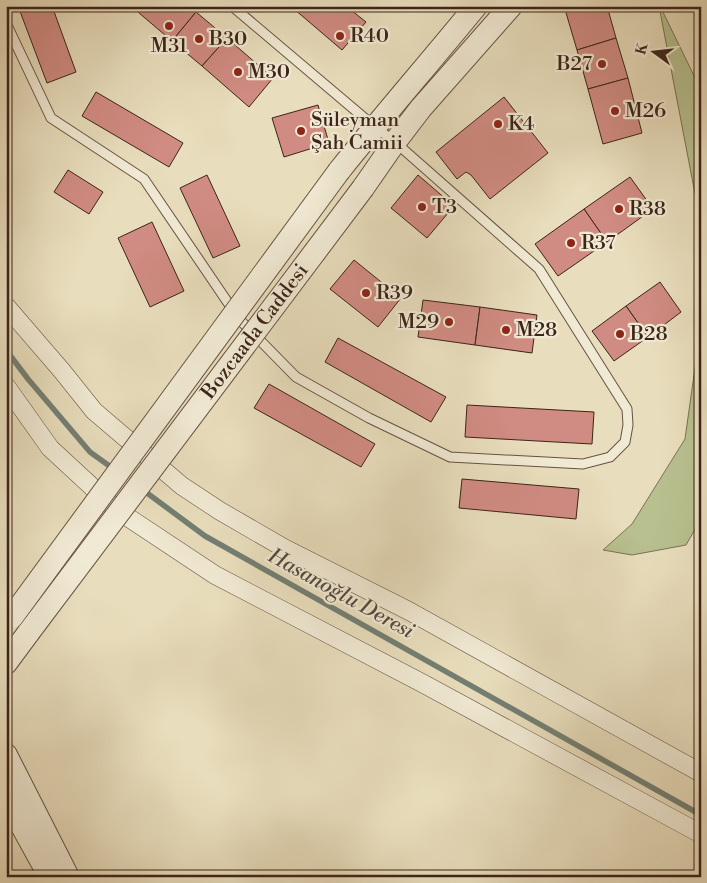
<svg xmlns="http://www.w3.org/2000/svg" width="707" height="883" viewBox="0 0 707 883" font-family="'Libre Bodoni',serif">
<rect width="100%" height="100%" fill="#e8ddbc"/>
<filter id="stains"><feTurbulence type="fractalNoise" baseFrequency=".004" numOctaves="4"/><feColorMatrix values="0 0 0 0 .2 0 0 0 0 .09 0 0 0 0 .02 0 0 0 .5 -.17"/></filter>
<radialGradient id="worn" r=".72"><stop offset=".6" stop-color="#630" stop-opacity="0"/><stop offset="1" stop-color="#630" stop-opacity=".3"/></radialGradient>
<g fill="#b8c08f" stroke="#7a7254">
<path d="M659,6H660L701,90V225Z"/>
<path d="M701,325V519L686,545L632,555L603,550L632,524L685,439Z"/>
</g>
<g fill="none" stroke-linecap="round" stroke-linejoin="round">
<g stroke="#737f73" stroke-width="5.5">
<path d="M6,350L28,379L90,452L115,470"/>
<path d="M143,490L205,536L701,815"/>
</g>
</g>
<g fill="#d08b82" stroke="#3c2419">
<path d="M18,6H52L76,72L47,83Z"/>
<path d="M133,6H190L196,12L172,41L132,7Z"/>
<path d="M297,6H346L366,22L342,50L294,9Z"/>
<path d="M564,6H607L616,38L577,50Z"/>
<path d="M196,12L227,38L202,66L172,41Z"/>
<path d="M227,38L273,78L249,107L202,66Z"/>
<path d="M616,38L628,78L588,89L577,50Z"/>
<path d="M628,78L642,133L603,144L588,89Z"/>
<path d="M96,92L183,143L169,167L82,116Z"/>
<path d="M504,97L548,153L490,199L471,175L466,172L457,179L436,152Z"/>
<path d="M318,105L329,143L284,157L272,118Z"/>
<path d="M68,170L103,192L89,214L54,192Z"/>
<path d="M207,175L240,246L213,258L180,188Z"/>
<path d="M418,175L454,206L427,238L391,208Z"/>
<path d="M630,177L653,209L607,242L584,209Z"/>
<path d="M584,209L607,242L558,276L535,244Z"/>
<path d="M152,222L184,291L150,307L118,238Z"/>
<path d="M354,260L401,298L378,327L330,289Z"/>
<path d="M660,282L681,312L648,337L626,306Z"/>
<path d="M423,300L480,307L475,345L418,337Z"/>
<path d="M626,306L648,337L614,361L592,331Z"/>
<path d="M480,307L537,315L532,353L475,345Z"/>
<path d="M338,338L446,397L431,422L325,362Z"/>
<path d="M269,384L375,444L361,467L254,408Z"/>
<path d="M467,405L594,412L592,444L465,437Z"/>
<path d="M462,479L579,489L576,519L459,508Z"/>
</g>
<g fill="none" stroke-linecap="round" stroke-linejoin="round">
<defs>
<path id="service" d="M6,23L51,118L144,179L239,319L296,377L369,418L450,457L583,464L610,457L625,442L628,425L627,409L539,269L395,142L375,127L232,6"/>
<g id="minor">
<path d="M6,306L62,371L94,411L182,486L220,511L284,548L409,611L701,773"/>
<path d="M6,386L50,448L117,510L215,575L422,683L701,834"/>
</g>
<g id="tertiary">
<path d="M339,171C384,115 431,61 476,6"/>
<path d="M363,188L395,142L421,108L511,6"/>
<path d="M6,663L29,632"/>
<path d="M6,755L68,877"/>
<path d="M6,797L50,877"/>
</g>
</defs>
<use href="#service" stroke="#675242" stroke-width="11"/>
<use href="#minor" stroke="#675242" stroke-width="19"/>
<use href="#tertiary" stroke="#675242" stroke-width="24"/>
<use href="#service" stroke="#f0e9d3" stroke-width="9"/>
<use href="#minor" stroke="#f0e9d3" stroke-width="18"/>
<use href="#tertiary" stroke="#f0e9d3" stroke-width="22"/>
<defs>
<g id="tertiary-bridge">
<path d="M12,617L339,171"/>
<path id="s1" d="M29,632L363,188"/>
</g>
</defs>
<use href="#tertiary-bridge" stroke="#675242" stroke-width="24" stroke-linecap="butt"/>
<use href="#tertiary-bridge" stroke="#f0e9d3" stroke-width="22"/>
</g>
<g fill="#8f2418" stroke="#f0e9d3" stroke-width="2">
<circle cx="169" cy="26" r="5"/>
<circle cx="340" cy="36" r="5"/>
<circle cx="199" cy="39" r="5"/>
<circle cx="602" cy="64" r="5"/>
<circle cx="238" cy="72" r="5"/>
<circle cx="615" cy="111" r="5"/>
<circle cx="498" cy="124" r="5"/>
<circle cx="301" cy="131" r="5"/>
<circle cx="422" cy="207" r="5"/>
<circle cx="619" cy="209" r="5"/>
<circle cx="571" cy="243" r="5"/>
<circle cx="366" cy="293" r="5"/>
<circle cx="449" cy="322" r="5"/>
<circle cx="506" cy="330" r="5"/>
<circle cx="620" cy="334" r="5"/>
</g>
<g text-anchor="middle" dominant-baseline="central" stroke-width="4.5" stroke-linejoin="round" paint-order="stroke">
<g font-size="20" fill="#3c2419" stroke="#f0e9d3" text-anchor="start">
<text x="350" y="36">R40</text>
<text x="209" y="39">B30</text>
<text x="169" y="46" text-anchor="middle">M31</text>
<text x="592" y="64" text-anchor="end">B27</text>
<text x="248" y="72">M30</text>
<text x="625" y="111">M26</text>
<text x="311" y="120">Süleyman<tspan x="311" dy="23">Şah Camii</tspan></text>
<text x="508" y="124">K4</text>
<text x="432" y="207">T3</text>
<text x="629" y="209">R38</text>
<text x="581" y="243">R37</text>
<text x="376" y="293">R39</text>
<text x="439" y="322" text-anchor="end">M29</text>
<text x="516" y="330">M28</text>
<text x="630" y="334">B28</text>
</g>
<g font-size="20" fill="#3c2419" stroke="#f0e9d3">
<text stroke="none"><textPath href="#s1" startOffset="376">Bozcaada Caddesi</textPath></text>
</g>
<g font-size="21" font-style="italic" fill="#534a3e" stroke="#f0e9d3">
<text transform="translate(341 594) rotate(29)">Hasanoğlu Deresi</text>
</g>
</g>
<rect width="707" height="883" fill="none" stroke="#e8ddbc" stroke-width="25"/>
<rect x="8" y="8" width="692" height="868" fill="none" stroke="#3c2419" stroke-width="2.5"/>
<rect x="12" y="12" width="682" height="858" fill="none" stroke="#3c2419"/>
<g transform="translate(654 52) rotate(285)" stroke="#f0e9d3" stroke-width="4" paint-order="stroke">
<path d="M0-4L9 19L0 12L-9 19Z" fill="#3c2419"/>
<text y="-8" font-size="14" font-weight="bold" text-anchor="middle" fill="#3c2419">K</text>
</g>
<rect width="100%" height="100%" filter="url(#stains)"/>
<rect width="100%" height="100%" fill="url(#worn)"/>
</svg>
